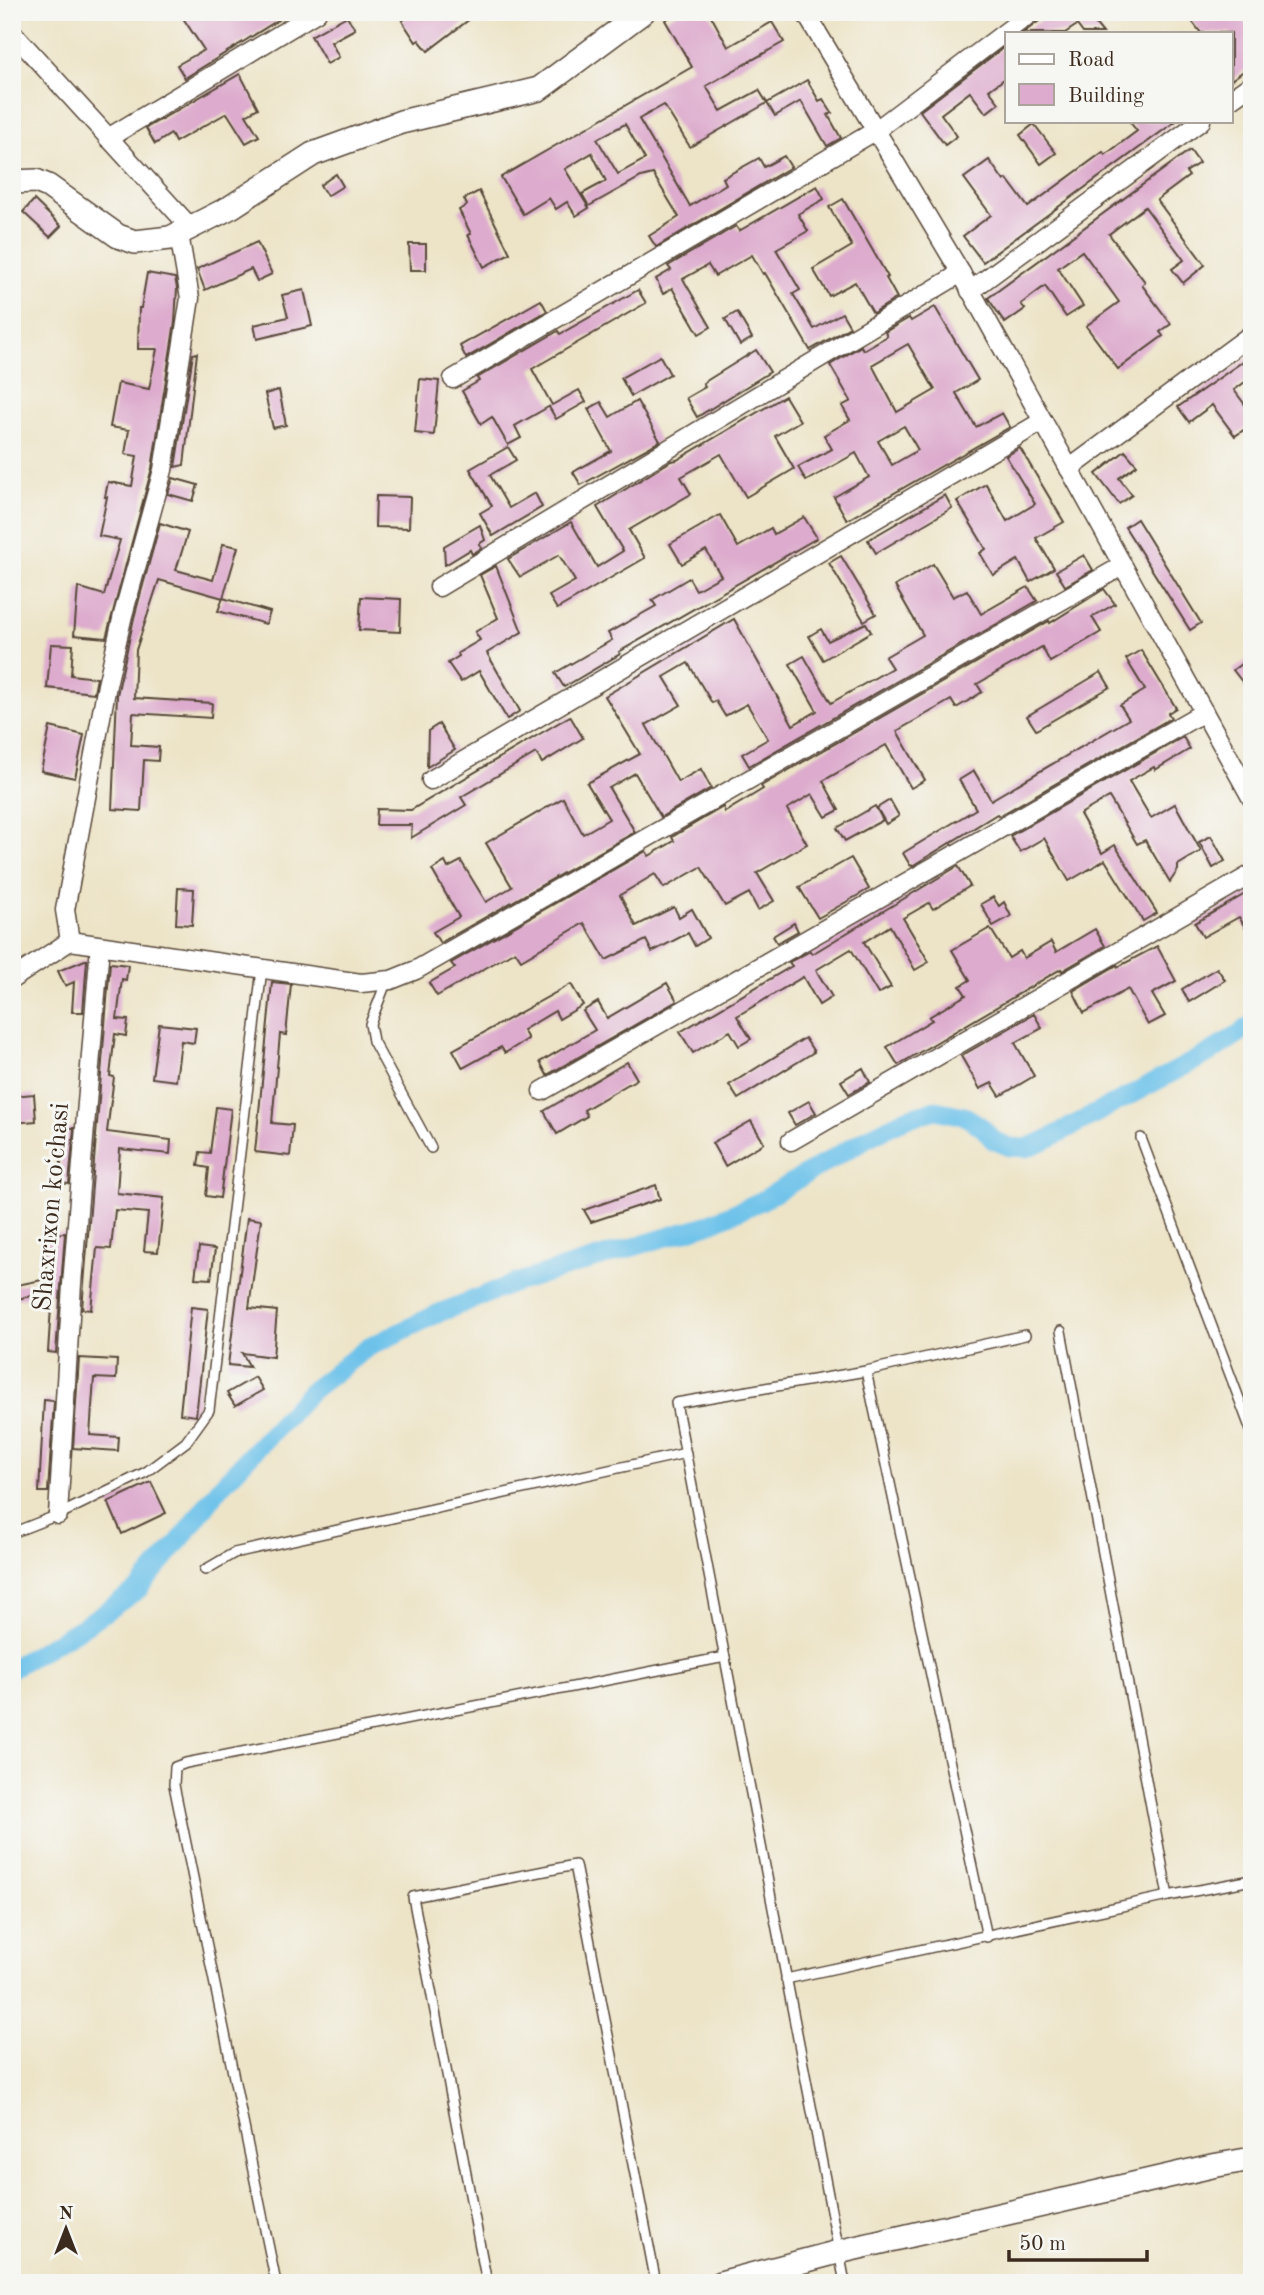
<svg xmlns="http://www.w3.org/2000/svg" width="1264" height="2295" viewBox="0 0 1264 2295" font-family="'Old Standard TT',serif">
<rect width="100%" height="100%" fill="#f6f6f2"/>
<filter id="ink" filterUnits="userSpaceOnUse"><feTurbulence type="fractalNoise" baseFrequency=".0143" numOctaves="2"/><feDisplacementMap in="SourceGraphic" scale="14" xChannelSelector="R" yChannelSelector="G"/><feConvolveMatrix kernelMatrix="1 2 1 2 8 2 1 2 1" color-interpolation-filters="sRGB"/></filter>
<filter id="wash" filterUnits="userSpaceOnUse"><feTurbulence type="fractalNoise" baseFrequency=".00686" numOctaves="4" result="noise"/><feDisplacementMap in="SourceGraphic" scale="28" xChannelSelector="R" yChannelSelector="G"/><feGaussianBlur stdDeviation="1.57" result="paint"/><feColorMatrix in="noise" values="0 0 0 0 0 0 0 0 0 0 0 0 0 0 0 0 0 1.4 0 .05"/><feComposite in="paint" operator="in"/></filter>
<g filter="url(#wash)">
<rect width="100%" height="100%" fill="#ede4c8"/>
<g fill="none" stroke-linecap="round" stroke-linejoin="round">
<path stroke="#6ec2ea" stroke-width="19" d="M12,1668L84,1626L139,1589L181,1539L221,1486L311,1391L367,1348L439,1313L515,1283L706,1225L761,1201L867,1138L907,1118L935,1110L965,1116L983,1128L993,1140L1010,1147L1026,1148L1046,1140L1211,1052L1252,1025"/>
</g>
<g id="blocks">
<g fill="#ddabcd" fill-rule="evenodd">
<path d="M179,12H291L185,78L177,65L204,50Z"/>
<path d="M415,12H479L428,51L419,40L416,42L402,21Z"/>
<path d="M678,12H709L728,47L772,22L784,42L706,86L721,111L759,90L767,103L690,147L664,105L639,119L690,206L726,184L723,178L759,158L764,167L784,156L791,167L656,247L649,236L679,217L653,174L641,177L589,206L582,194L606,181L592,153L565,169L589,208L576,216L567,202L556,209L549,198L523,214L501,177L692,67L665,20ZM625,124L645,159L618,174L597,139Z"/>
<path d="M1045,12H1094L1089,16L1103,33H1083L1077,25L1065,33H1023L1039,21Z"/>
<path d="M1185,12H1237L1252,32V65L1231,80V33H1201Z"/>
<path d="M347,16L355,29L331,42L339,57L327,64L311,36Z"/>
<path d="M1007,45V77L989,90L999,103L986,113L970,92L941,114L957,136L945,145L920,111Z"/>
<path d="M240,74L258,108L246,115L259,136L246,143L227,113L175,142L171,134L155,144L146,128Z"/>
<path d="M807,80L819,101L823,99L832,113L828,115L841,138L827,146L801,101L775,116L767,103Z"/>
<path d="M1129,121H1176L983,262L963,236L991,215L964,178L989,160L1004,181L1007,179L1028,207L1103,152L1105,155L1137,131Z"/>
<path d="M1034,124L1056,153L1041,164L1020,135Z"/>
<path d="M1190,150L1199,163L1186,172L1189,176L1157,200L1205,265L1183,283L1172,269L1184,260L1145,207L1109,234L1145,282L1142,285L1171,324L1160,332L1163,336L1118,369L1086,326L1119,302L1082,251L1058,268L1083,306L1066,317L1045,286L1021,304L1025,309L1005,323L988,298Z"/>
<path d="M336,174L343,186L327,196L320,185Z"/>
<path d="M817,186L824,199L798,214L808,231L776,249L800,290L793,294L814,329L842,313L850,327L810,350L765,273L763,274L752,255L715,276L708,265L683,279L711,327L699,334L672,288L663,294L656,279L671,270L668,266L736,226L739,231Z"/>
<path d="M479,191L510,253L484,267L468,235L471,234L459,210L467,205L464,199Z"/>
<path d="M843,199L888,277L886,278L897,298L873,313L855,282L829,296L813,269L852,246L829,207Z"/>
<path d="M34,200L61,226L50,237L23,212Z"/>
<path d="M257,242L272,274L257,281L251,269L205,290L197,269Z"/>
<path d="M409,244H426V270H410Z"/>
<path d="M147,273L175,278L177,288L175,322L152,468L106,638L74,635L78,587L104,595L120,540L99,536L107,497H105L108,482L132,486L137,456L125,454L129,430L110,427L118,383L149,389L157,349H138L139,308H141Z"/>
<path d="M304,290L312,326L257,339L254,325L288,317L282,295Z"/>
<path d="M638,290L646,303L532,369L552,405L579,390L586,402L556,419L549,407L550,406L515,426L521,438L508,445L492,417L481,424L462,391L479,381L477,378L558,331L560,334Z"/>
<path d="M541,300L547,311L466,358L460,346Z"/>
<path d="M935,307L978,380L956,393L976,427L1002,413L1010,427L847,520L834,497L869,477L856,453L806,481L798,467L832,449L824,435L850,420L842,406L851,401L830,365L861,346L863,350L887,336L885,332L909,318L911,321ZM908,344L935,390L897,412L872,365ZM904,426L918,450L892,465L878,441Z"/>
<path d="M737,312L752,338L740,345L725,319Z"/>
<path d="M756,350L770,372L697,417L686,398L705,387L703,383Z"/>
<path d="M197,353L184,465L175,467L193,354Z"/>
<path d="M1252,355V377L1234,390L1252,414V424L1235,436L1212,405L1189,422L1178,407Z"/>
<path d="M660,356L670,374L631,396L621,378Z"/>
<path d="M420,379L439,381L434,435L415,433Z"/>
<path d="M279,390L286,425L273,428L265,394Z"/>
<path d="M785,396L800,421L775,436L794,469L746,497L721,454L681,477L691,494L629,530L645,558L557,609L549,596L575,581L559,555L520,577L508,559L571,522L597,567L623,551L597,507L671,461L677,460Z"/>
<path d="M637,401L660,441L581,485L573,472L611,451L588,409L601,402L610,417Z"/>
<path d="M508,447L516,460L490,475L509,508L535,493L542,507L493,536L480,513L492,506L470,469Z"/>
<path d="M1020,448L1064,522L1036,538L1054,568L1030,582L1018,560L993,575L980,553L986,549L957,501L986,484L1007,521L1035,504L1006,456Z"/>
<path d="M1125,451L1137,465L1119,478L1132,495L1119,504L1096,474Z"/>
<path d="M173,478L198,485L193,501L168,494Z"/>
<path d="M945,495L952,508L876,553L868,540Z"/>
<path d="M376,496L410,497L409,528L375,527Z"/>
<path d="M720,515L738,547L771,528L774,534L804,517L817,538L619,652L620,654L564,687L555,673L612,640L608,633L656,606L652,600L689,578L696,590L721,576L706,550L682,564L670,544Z"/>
<path d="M1137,519L1201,623L1190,630L1125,527Z"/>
<path d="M160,523L188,532L176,570L213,580L223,544L238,547L223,598L159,580L136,650L134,698L212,703L211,718L133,713L131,745L159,747L158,761L144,760L141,811L112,809L117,695L134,618Z"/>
<path d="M480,525L485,540L479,544L482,548L472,554L470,550L445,565L444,546Z"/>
<path d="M1084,555L1093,570L1065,586L1056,571Z"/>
<path d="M841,556L876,614L864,621L829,563Z"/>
<path d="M933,564L953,597L967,590L981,614L1028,587L1037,601L749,766L742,754L768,739L747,704L725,716L716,701L712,703L688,663L664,677L681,705L646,725L678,782L701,769L711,788L661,817L635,773L609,788L635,832L440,943L433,932L459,917L432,870L445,862L448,868L461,861L486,902L512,887L486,843L563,798L583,834L609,819L587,783L640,754L605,696L734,619L793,725L817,711L790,664L804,656L831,703L892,668L885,657L923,635L895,586Z"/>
<path d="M496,566L522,632L487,653L520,711L507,719L479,671L461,682L448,663L459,656L458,653L480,640L475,632L498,618L480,575Z"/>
<path d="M1104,589L1115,604L1092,617L1101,632L1050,662L1042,647L977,684L982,692L968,701L956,708L951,700L897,731L925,780L911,788L886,745L823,781L839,810L826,817L812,794L787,809L807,844L757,873L774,901L758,910L749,893L725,906L701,867L664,888L655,874L620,895L636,926L674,907L679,917L692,909L708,938L695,946L688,933L652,952L646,940L606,960L584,923L521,960L515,951L437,996L429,983L455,968L451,963L646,851L649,856L674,841L672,837L723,807L725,812L763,789L761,786L1049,621L1050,623Z"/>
<path d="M361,597L401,599L400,632L359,630Z"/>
<path d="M223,598L270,612L266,624L218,611Z"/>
<path d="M866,623L871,632L823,660L809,636L821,629L828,641Z"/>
<path d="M51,644L73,645L71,675L97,678L94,693L47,688Z"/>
<path d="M1141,650L1176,708L1168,713L1171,718L999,816L997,814L912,866L910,865L903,853L976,809L959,780L974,771L991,800L1129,719L1120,705L1145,690L1126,659Z"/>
<path d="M1252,656V677L1243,683L1233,670Z"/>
<path d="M1101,672L1110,687L1036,730L1027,716Z"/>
<path d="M570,716L583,738L542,763L536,753L461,797L466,805L411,838L412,825H376L377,809L411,810Z"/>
<path d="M439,724L455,750L427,767L428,731Z"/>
<path d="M50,727L84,735L75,778L41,771Z"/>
<path d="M1183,737L1190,749L1155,770L1154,767L1129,781L1151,818L1175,804L1201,851L1178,865V870L1170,882L1145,840L1137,844L1109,797L1080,814L1102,853L1115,845L1157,913L1143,921L1105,860L1069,881L1044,838L1020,852L1010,836Z"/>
<path d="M890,800L899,816L886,824L877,808Z"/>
<path d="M875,806L883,820L845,841L837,828Z"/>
<path d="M1211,836L1225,861L1213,868L1199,842Z"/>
<path d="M851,858L869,889L818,918L799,887Z"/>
<path d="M958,866L970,886L933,909L929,903L903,918L929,962L915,970L890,926L864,942L891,987L878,994L851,949L816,970L832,997L819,1005L803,977L737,1016L751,1039L739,1046L730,1031L693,1053L680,1032L792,966L789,962L810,951L812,954Z"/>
<path d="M178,888L194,889L192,925L176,924Z"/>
<path d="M1252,890V939L1239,917L1203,937L1195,923Z"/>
<path d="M993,897L999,906L1004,902L1011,916L993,926L981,904Z"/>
<path d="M794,923L798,931L777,943L773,936Z"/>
<path d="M990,928L1009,958L1020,951L1024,958L1051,942L1056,952L1095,929L1105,946L1062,971L1061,969L898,1065L887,1047L932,1020L929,1017L966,995L960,986L970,980L952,950Z"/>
<path d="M1157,946L1176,981L1152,994L1165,1016L1148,1025L1128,989L1084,1013L1073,991L1117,965L1118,967Z"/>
<path d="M85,960H87L83,1012H72L74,982L65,986L58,971Z"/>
<path d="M110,963L128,965L126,980L122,979L117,1019L128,1020L126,1036L115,1034L110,1076L114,1077L107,1132L171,1140L170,1154L120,1149L117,1193L164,1198L158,1252L144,1251L148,1213L115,1210L111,1249L97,1248L91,1310L82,1309Z"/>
<path d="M1217,968L1225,980L1189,1002L1182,989Z"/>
<path d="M272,982L291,984L286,1035L280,1034L272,1123L293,1125L290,1156L255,1152Z"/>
<path d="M667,983L677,1001L547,1075L540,1062L595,1030L583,1011L598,1002L607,1018Z"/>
<path d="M571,984L583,1005L559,1019L555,1011L523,1030L528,1039L505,1053L501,1047L463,1068L453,1050Z"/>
<path d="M1034,1014L1042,1028L1015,1043L1034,1076L1000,1096L992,1083L980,1089L961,1056Z"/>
<path d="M159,1024L196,1028L194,1043L181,1041L176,1081L152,1078Z"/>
<path d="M805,1038L814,1052L738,1099L729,1085Z"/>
<path d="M627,1062L637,1079L584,1110L587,1116L557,1134L544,1111Z"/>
<path d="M863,1068L870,1082L849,1094L841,1081Z"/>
<path d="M34,1094L36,1121L12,1123V1096Z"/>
<path d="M809,1101L816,1113L795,1125L788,1113Z"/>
<path d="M216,1107L231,1109L220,1198L206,1196L209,1168L198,1166L200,1152L210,1153Z"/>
<path d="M751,1121L764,1143L725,1166L712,1143Z"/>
<path d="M64,1128H74L69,1184L59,1183Z"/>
<path d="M656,1185L660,1199L591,1222L584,1210Z"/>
<path d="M247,1218L261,1220L249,1308L277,1311L273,1357L242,1353L250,1367L228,1365Z"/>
<path d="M65,1233L56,1353L48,1352L52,1292L12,1300V1286L47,1279L45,1234Z"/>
<path d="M199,1247L215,1249L211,1279L195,1278Z"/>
<path d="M191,1307L208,1309L196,1416L180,1414Z"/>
<path d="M79,1358L117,1360L116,1379L94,1378L90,1435L119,1437L118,1451L73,1448Z"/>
<path d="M255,1377L263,1390L235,1406L227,1393Z"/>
<path d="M44,1400L54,1401L48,1492H39Z"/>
<path d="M151,1482L166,1513L122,1534L108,1502Z"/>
</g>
</g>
</g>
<g filter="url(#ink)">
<use href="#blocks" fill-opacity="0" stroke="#564638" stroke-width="2"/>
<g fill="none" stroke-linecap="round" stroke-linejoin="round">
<defs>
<g id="service">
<path d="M387,980L370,1024L373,1041L431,1148"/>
<path d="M1141,1138L1252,1433"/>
<path d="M1061,1331L1168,1896"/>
<path d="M866,1371L987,1937"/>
<path d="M12,1533L58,1515L146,1472L186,1442L209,1410L262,969"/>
<path d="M205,1570L234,1553L686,1453"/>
<path d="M786,1979L1168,1896L1252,1880"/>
<path d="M276,2283L174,1785L175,1767L186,1763L725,1657"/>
<path d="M487,2283L413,1897L575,1865L656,2283"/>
<path d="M845,2283L676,1403L866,1371L1025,1335"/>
</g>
<g id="minor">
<path d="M805,12L961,273L1252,799"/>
<path d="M12,32L191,228"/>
<path d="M1231,99L1252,84"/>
<path d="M108,138L317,12"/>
<path d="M970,291L1201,121"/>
<path d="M453,379L875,131L1032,12"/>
<path d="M1069,469L1252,334"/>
<path d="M439,587L961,273"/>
<path d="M431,780L1043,421"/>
<path d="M70,941L361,983L391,980L416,970L1122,566"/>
<path d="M12,979L70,941L65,910L107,685L123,615L163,470L190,298L179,234"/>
<path d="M542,1091L1204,712"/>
<path d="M791,1141L1252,874"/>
<path d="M58,1515L72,1284L100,946"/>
</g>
<g id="tertiary">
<path d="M12,182L36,181L48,186L118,236L135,242L170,238L231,207L313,154L401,122L539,89L643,12"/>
<path d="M720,2283L838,2252L1212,2166L1252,2159"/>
</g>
</defs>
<use href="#service" stroke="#564638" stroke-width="12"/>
<use href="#minor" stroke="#564638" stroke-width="21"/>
<use href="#tertiary" stroke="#564638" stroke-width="26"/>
<use href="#service" stroke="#fff" stroke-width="9"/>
<use href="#minor" stroke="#fff" stroke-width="18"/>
<use href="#tertiary" stroke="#fff" stroke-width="23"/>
</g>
</g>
<g text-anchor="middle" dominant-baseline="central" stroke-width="6" stroke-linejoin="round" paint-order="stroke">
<g font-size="26" fill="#3b2a1e" stroke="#f6f6f2">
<text transform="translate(52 1207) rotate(-85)">Shaxrixon koʻchasi</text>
</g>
</g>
<rect width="1264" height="2295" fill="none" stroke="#f6f6f2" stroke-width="42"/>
<rect x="1005" y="32" width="228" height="91" fill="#f6f6f2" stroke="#aba49d" stroke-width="2"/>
<rect x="1019" y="54" width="35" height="10" fill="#ffffff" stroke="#aba49d" stroke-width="2"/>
<text x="1068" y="66" font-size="21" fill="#3b2a1e">Road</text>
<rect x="1019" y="84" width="35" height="21" fill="#ddabcd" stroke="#aba49d" stroke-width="2"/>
<text x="1068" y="102" font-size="21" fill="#3b2a1e">Building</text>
<g transform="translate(66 2229)" stroke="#f6f6f2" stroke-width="5" paint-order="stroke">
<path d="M0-5L12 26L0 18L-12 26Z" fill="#3b2a1e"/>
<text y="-10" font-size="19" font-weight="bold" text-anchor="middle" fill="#3b2a1e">N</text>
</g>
<path d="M1009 2250v10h138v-10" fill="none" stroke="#3b2a1e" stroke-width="3.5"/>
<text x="1019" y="2250" font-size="21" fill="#3b2a1e" stroke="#f6f6f2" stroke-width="5" paint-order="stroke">50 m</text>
</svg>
